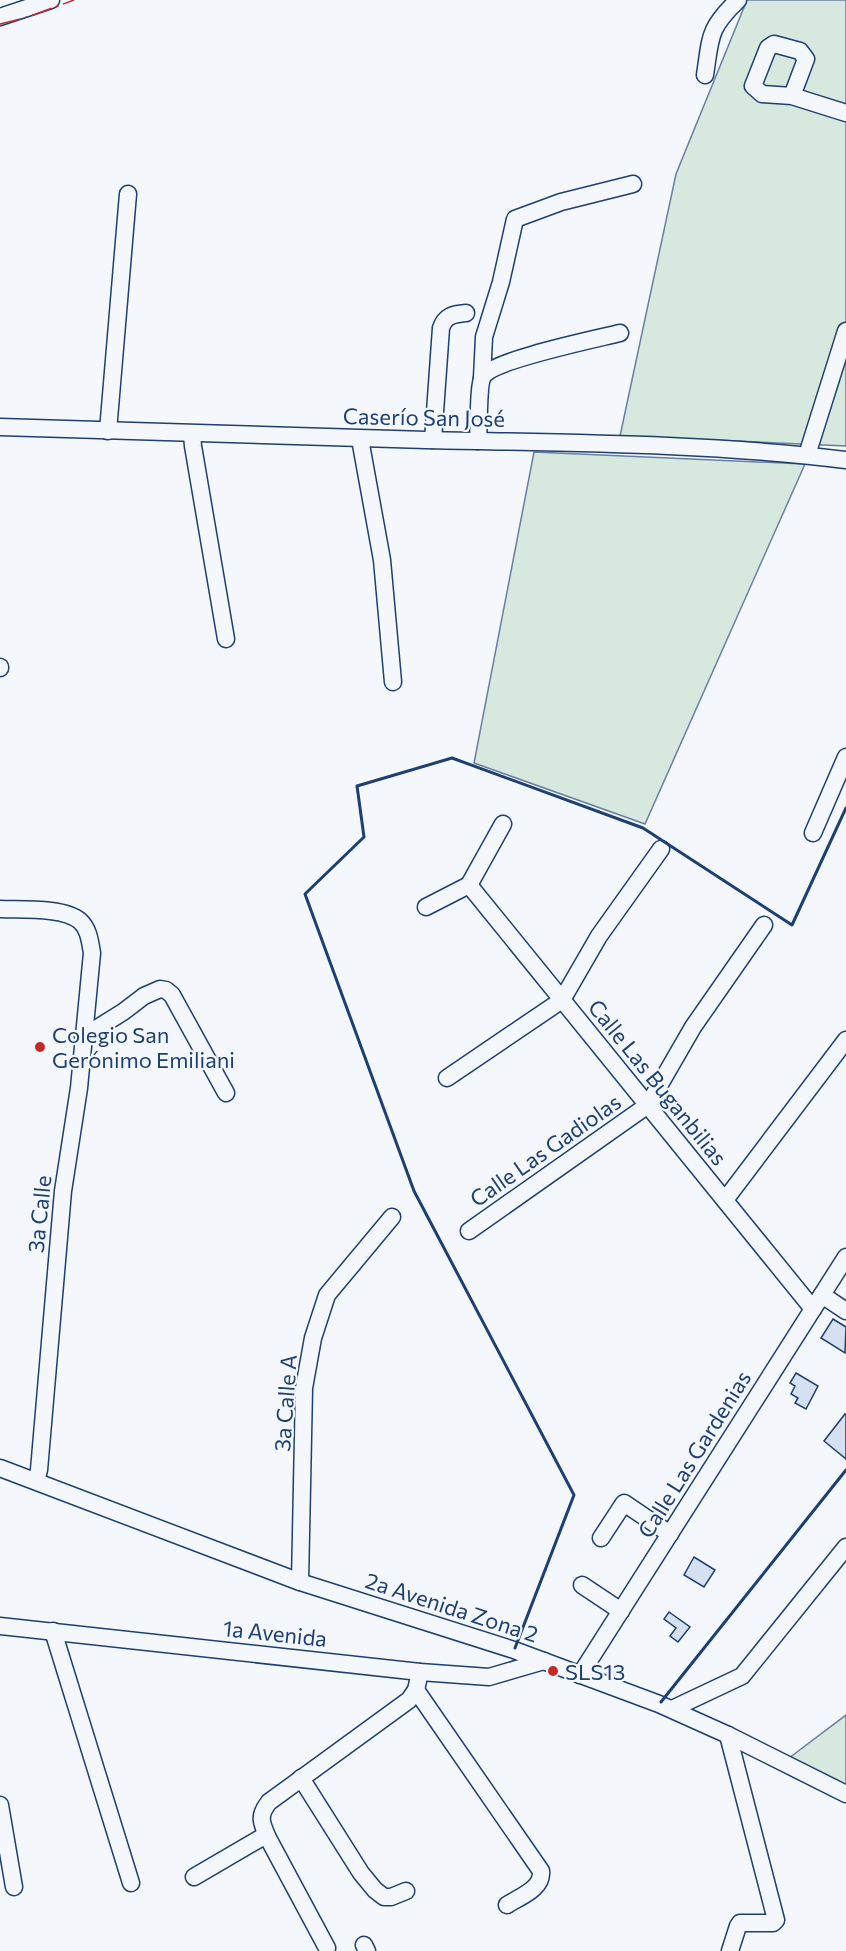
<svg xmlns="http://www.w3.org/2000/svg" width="846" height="1951" viewBox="0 0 846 1951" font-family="Commissioner,sans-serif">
<rect width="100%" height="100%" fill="#f4f7fb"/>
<g fill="#d7e8df" stroke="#687fa3" stroke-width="1.5">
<path d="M747,0H846V446L620,436L676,174Z"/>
<path d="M534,452L805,464L645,824L474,763Z"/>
<path d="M846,1715V1786L789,1758Z"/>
</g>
<g fill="#d5e0f0" stroke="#1d3f73" stroke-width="1.5">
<path d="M833,1319L846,1327L845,1353L821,1338Z"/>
<path d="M796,1373L818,1386L806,1409L795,1403L798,1398L791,1394L795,1386L790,1383Z"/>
<path d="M845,1414L846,1415V1459L824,1441Z"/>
<path d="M694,1557L715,1570L704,1587L684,1575Z"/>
<path d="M669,1612L690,1627L678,1642L670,1636L676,1628L664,1619Z"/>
</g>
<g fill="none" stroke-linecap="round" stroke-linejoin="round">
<defs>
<g id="minor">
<path d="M0,17L51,0"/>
<path d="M705,75C711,36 708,29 738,0"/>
<path d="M792,96L806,59L800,51L774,44L768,48L753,86L762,94L792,96L846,113"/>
<path d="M482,378L484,337L501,282L515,219L561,202L633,184"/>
<path d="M0,427C142,432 284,437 426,440C566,443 707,443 846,460"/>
<path d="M108,431L128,194"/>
<path d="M192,434L193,446L226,639"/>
<path d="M360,439L382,560L393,682"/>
<path d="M433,440L441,328C445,316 453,314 466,313"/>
<path d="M478,441C479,429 478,384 483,376C494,360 596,339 620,333"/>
<path d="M807,455L846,331"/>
<path d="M0,667V668"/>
<path d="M813,833L846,757"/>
<path d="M469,885L813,1309"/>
<path d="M469,885L503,824"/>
<path d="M426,907L469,885"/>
<path d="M0,909C21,910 64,907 80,921C89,929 90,942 92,953L79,1088L63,1191L39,1470L36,1481"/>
<path d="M83,1037L123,1012L144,996L160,989L166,990L172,995L226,1093"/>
<path d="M447,1078L562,1000L599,936L661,849"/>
<path d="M725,1200L846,1040"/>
<path d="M469,1231L648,1105L693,1027L764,925"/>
<path d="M822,1295L846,1311"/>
<path d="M0,1468L300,1582L514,1650L659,1704L728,1735L846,1794"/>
<path d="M601,1538L624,1503L670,1534"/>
<path d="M300,1582L304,1388L313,1338L327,1295L392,1217"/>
<path d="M582,1585L621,1611"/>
<path d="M0,1626L420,1672L489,1677L544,1661"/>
<path d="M53,1631L131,1883"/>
<path d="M580,1675L846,1257"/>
<path d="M416,1690L541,1871C543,1889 519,1897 507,1905"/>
<path d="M672,1709L742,1676L846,1547"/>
<path d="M728,1735L776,1920L773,1923H740L738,1926L730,1951"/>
<path d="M301,1778L361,1873L375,1890L384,1897H391L406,1891"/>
<path d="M0,1805L14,1887"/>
<path d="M194,1877L266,1835"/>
<path d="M364,1945L367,1951"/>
<path d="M327,1948L268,1838C261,1822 258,1816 269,1802L409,1700L416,1690L420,1672"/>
</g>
</defs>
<use href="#minor" stroke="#1d3f73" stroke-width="19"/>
<use href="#minor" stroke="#f4f7fb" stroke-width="16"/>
<g stroke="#1d3f73" stroke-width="3">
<path d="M515,1648L574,1495L414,1191L305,894L364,837L357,786L452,758L643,828L792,925L846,808"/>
<path d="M661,1702L846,1470"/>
</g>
<path stroke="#c62828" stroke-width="1.5" stroke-dasharray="21 4.5 3 4.5" stroke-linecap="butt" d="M0,24L28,17L74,0"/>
</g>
<g fill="#c62828" stroke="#f4f7fb" stroke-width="2">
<circle cx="40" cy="1047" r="6"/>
<circle cx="553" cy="1671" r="6"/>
</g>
<g text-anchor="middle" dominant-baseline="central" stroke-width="4.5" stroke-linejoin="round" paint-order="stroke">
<g font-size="22" fill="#1d3f73" stroke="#f4f7fb">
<text transform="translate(424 417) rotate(1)">Caserío San José</text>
<text transform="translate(658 1082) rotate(51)">Calle Las Buganbilias</text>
<text transform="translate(545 1150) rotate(-35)">Calle Las Gadiolas</text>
<text transform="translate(39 1214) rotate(-84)">3a Calle</text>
<text transform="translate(285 1403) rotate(-86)">3a Calle A</text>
<text transform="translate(694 1454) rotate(-58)">Calle Las Gardenias</text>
<text transform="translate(452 1607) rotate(18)">2a Avenida Zona 2</text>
<text transform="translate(275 1633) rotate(6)">1a Avenida</text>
</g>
<g font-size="22" fill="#1d3f73" stroke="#f4f7fb" text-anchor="start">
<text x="52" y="1034">Colegio San<tspan x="52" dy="25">Gerónimo Emiliani</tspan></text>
<text x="565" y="1671">SLS13</text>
</g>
</g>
</svg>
